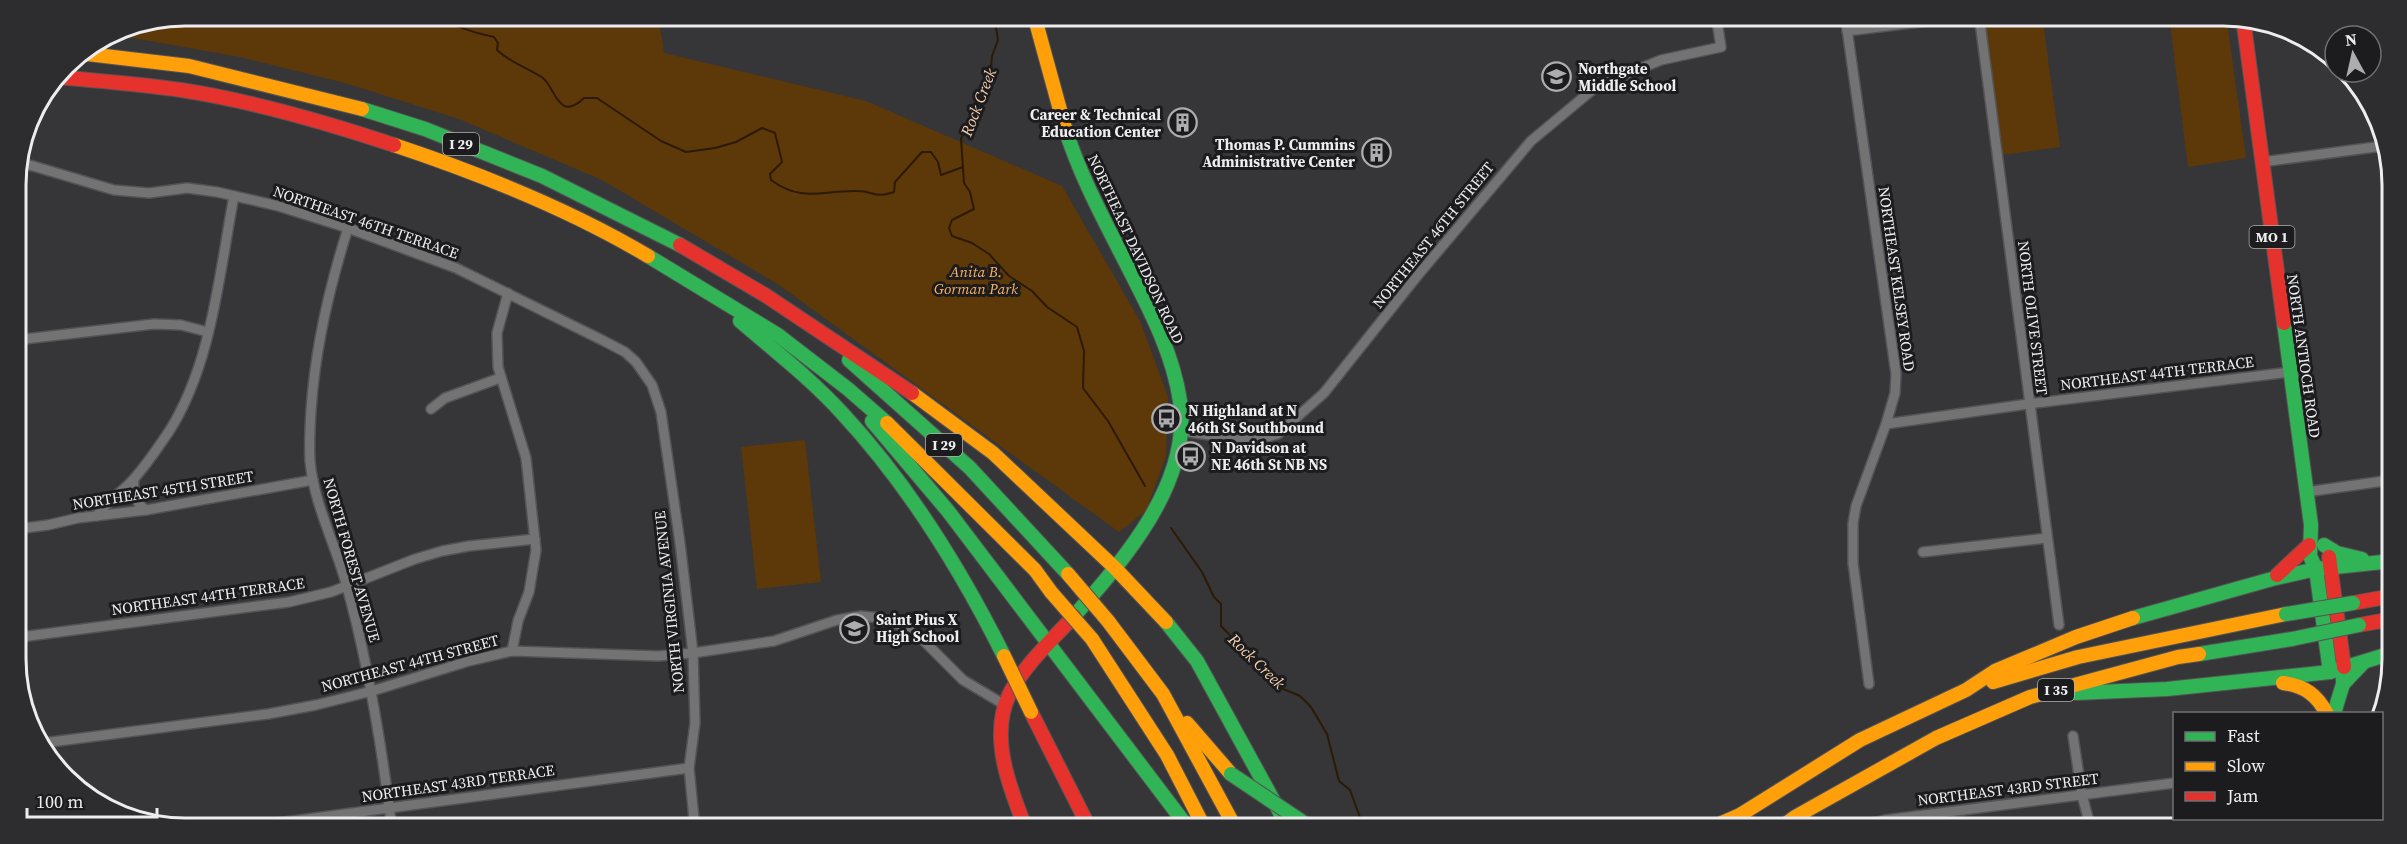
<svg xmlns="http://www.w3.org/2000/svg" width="2407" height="844" viewBox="0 0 2407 844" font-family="'Source Serif 4',serif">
<rect width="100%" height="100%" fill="#363537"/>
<g fill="#5d3909">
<path d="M184,15H658L664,53L866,101L1062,186L1140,321L1168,397L1166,456L1146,511L1119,532L779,285L602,180L459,119L345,83L240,57L110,34L120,28Z"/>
<path d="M2017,15H2042L2060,147L2002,155L1983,20Z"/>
<path d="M2169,15H2226L2246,158L2188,167Z"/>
<path d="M805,440L821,582L757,589L741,447Z"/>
</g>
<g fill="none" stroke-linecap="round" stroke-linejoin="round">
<g stroke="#2d1a05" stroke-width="2">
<path d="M435,15C453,26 474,33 494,37L498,43L497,50C512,64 527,67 543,78C555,87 558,123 584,98H597L661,141L686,152L715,148L736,142L762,128L775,133L782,162L770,174L771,180C802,203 823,190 857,191C875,191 873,199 894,192L895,182L922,152H931L938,162L941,175L963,167"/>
<path d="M994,15L998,40L992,56L990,79L980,95L961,139L964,183L970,192L974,209L952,220L949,228L952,236L972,243L989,254L1009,276L1032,291L1047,307L1077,327L1084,351L1083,388L1108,421L1145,486"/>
<path d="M1171,528L1202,572L1214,597L1221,604V626L1281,688L1300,696L1311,707L1327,734L1339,781L1350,790L1361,820"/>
</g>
<defs>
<g id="street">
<path d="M1845,15L1896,374L1895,393L1886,424L1856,506L1853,523V563L1869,684"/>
<path d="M1979,15L2059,625"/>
<path d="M1847,31L1976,15"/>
<path d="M2262,162L2383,146"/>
<path d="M18,163L33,166L114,190L149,193L187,188L217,192L278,206L348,228L456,268L602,340L625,352L636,362L652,385L661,412L680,543L693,653L695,723L689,768L695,829"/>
<path d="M348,228C329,288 315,348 311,411C310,427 309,444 310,461C314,505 336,545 347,587C369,666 382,748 392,829"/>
<path d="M508,293L497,333L498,367L526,458L536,550L529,592L518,621L512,651"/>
<path d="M16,340L154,324L181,325L208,332"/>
<path d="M431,409L445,398L500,378"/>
<path d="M1886,424L2028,404L2290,372"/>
<path d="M1181,431L1253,441L1278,434L1324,393L1418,275L1531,141L1597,86L1661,60L1721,47L1716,15"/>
<path d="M134,479C133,493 134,502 146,510"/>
<path d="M2306,492L2391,480"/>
<path d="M97,516C106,502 118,495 129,484C144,469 156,450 168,433C212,365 219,274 234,196"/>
<path d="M17,529L48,525L78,518L146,510L313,480"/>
<path d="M1923,552L2047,538"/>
<path d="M18,616L25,707"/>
<path d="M21,637L289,602L331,592L415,559L442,551L469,546L535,539"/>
<path d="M2073,736L2082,795L2091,829"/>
<path d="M43,743L268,714L316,705L372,691L469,661L512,651L658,656L693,653L774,641L837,620L861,616L881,618L903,626L922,639L963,680L1005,705"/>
<path d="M232,829L689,768"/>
<path d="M1847,829L1885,820L2174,783"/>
</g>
<g id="fast">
<path d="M362,109L425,129L542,176L680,245"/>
<path d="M1065,128C1080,176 1104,220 1127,265C1149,308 1173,353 1180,401C1192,482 1124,560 1074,616"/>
<path d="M648,256L778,335L848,389L887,423"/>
<path d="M740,321C775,351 811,379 842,413C909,485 960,568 1004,656"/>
<path d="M2284,323L2311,525L2310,556L2316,569L2330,672"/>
<path d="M849,360L970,468L1068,574"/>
<path d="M872,421L948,511L1189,829"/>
<path d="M2324,545L2337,553L2362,559"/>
<path d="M2133,618L2272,579L2316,569L2392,561"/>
<path d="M1166,622L1197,661L1289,829"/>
<path d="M2199,654L2292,639"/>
<path d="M2343,684L2363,663"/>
<path d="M2076,693L2167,689L2330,672L2392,653"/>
<path d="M2335,710L2343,684V674"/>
</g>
<g id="slow">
<path d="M1034,15L1065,128"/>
<path d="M79,53L189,66L362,109"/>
<path d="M394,145C481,174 569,209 648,256"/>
<path d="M912,393L993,453L1115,568L1166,622"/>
<path d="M887,423L1035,570L1051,592"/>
<path d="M1108,621L1163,694L1236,829"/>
<path d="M1092,639L1167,755L1205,829"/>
<path d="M1993,682L2078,657L2286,614"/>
<path d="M2283,683C2305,686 2317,695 2327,714"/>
<path d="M1187,723L1231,774"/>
<path d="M1708,829L1740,815L1860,740L1966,690L1995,671L2076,637L2133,618"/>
<path d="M1779,829L1795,817L1936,738L2030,697L2178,657L2199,654"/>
</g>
<g id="jam">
<path d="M2243,18L2284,323"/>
<path d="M57,77C98,81 140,84 181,90C253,101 325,122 394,145"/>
<path d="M680,245L765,295L912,393"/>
<path d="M2329,557L2344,667"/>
<path d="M2277,575L2309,545"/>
<path d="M2353,603L2392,596"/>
<path d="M2359,625L2392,619"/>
<path d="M1031,712L1090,829"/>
<path d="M1026,829C1010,789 989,737 1009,695C1024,665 1052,640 1074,616"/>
</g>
</defs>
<use href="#street" stroke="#535355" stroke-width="12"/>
<use href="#fast" stroke="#535355" stroke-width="16"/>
<use href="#slow" stroke="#535355" stroke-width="16"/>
<use href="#jam" stroke="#535355" stroke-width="16"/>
<use href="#street" stroke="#737374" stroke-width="9"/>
<use href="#fast" stroke="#30b455" stroke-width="14"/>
<use href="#slow" stroke="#ff9f0a" stroke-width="14"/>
<use href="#jam" stroke="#e5322d" stroke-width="14"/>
<defs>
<g id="fast-bridge">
<path d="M2286,614L2353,603"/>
<path d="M2292,639L2359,625"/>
<path d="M1231,774L1313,829"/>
</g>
<g id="slow-bridge">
<path d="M1068,574L1108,621"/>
<path d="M1051,592L1092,639"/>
<path d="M1004,656L1031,712"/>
</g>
</defs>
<use href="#fast-bridge" stroke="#535355" stroke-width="16" stroke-linecap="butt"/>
<use href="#slow-bridge" stroke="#535355" stroke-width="16" stroke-linecap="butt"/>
<use href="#fast-bridge" stroke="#30b455" stroke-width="14"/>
<use href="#slow-bridge" stroke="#ff9f0a" stroke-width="14"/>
</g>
<defs>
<symbol id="school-ring" viewBox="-11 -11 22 22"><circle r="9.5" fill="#1c1c1e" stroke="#adacaf" stroke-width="1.5"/><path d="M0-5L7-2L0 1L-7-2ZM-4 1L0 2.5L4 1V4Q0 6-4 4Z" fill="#adacaf"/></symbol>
<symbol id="building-ring" viewBox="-11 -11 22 22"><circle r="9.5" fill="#1c1c1e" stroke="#adacaf" stroke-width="1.5"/><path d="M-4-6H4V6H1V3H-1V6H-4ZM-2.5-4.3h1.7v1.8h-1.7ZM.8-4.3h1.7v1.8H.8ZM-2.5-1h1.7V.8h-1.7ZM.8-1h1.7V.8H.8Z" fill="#adacaf"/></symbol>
<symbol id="bus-ring" viewBox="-11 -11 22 22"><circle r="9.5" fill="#1c1c1e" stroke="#adacaf" stroke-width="1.5"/><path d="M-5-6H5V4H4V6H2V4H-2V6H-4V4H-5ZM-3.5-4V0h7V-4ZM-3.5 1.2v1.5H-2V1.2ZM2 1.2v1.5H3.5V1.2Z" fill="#adacaf"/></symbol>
</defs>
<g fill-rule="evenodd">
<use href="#school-ring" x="1540" y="60" width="33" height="33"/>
<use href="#building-ring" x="1166" y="106" width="33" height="33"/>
<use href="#building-ring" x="1360" y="136" width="33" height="33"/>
<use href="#bus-ring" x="1150" y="402" width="33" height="33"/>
<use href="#bus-ring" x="1174" y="440" width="33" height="33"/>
<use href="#school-ring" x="838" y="612" width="33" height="33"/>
</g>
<g text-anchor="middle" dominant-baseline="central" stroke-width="6" stroke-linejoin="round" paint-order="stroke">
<g fill="#1c1c1e" stroke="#aeaeb0" stroke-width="1.5">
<rect x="443" y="133" width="36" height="22" rx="4.5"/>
<rect x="2249.5" y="226" width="45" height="22" rx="4.5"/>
<rect x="926" y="434" width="36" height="22" rx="4.5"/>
<rect x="2038" y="679" width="36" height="22" rx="4.5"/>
</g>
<g font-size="14" font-weight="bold" fill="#edecef">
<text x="461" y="144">I 29</text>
<text x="2272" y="237">MO 1</text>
<text x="944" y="445">I 29</text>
<text x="2056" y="690">I 35</text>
</g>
<g font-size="15" font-weight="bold" fill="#edecef" stroke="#1c1c1e" text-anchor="start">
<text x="1578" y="68">Northgate<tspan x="1578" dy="17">Middle School</tspan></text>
<text x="1161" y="114" text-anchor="end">Career &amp; Technical<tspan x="1161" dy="17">Education Center</tspan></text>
<text x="1355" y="144" text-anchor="end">Thomas P. Cummins<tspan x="1355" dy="17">Administrative Center</tspan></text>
<text x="1188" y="410">N Highland at N<tspan x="1188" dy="17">46th St Southbound</tspan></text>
<text x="1211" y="447">N Davidson at<tspan x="1211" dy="17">NE 46th St NB NS</tspan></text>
<text x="876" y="619">Saint Pius X<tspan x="876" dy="17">High School</tspan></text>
</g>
<g font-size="15" fill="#edecef" stroke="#1c1c1e">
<text transform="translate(366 222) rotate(19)">NORTHEAST 46TH TERRACE</text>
<text transform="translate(1433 235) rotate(-51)">NORTHEAST 46TH STREET</text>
<text transform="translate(1136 249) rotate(65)">NORTHEAST DAVIDSON ROAD</text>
<text transform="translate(1897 279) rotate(82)">NORTHEAST KELSEY ROAD</text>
<text transform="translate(2033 318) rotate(83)">NORTH OLIVE STREET</text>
<text transform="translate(2304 356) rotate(82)">NORTH ANTIOCH ROAD</text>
<text transform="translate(2157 373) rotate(-7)">NORTHEAST 44TH TERRACE</text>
<text transform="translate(163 490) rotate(-9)">NORTHEAST 45TH STREET</text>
<text transform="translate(352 560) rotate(74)">NORTH FOREST AVENUE</text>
<text transform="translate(208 596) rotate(-8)">NORTHEAST 44TH TERRACE</text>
<text transform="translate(669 602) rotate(-96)">NORTH VIRGINIA AVENUE</text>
<text transform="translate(410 663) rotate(-15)">NORTHEAST 44TH STREET</text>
<text transform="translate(458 783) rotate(-8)">NORTHEAST 43RD TERRACE</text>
<text transform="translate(2008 789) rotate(-7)">NORTHEAST 43RD STREET</text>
</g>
<g font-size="15" font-style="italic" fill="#f9b165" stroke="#1c1c1e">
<text x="976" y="271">Anita B.<tspan x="976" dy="17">Gorman Park</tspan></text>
</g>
<g font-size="16" font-style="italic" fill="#f5d0ad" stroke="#1c1c1e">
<text transform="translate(978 102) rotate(-69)">Rock Creek</text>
<text transform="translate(1257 661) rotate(44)">Rock Creek</text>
</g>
</g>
<path d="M0 0H2407V844H0ZM185 26H2223A159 159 0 0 1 2382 185V659A159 159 0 0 1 2223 818H185A159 159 0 0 1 26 659V185A159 159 0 0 1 185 26Z" fill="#2d2d2f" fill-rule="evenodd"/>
<path fill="none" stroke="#edecef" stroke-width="3" d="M185 26H2223A159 159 0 0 1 2382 185V659A159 159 0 0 1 2223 818H185A159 159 0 0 1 26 659V185A159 159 0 0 1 185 26Z"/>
<rect x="2173" y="712" width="210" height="108" fill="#1c1c1e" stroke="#706f72" stroke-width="1.5"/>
<rect x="2185" y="732" width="30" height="9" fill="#30b455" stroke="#706f72" stroke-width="1.5"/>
<text x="2227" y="742" font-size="18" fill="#edecef">Fast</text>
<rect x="2185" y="762" width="30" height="9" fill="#ff9f0a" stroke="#706f72" stroke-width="1.5"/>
<text x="2227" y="772" font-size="18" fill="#edecef">Slow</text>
<rect x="2185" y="792" width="30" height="9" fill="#e5322d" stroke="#706f72" stroke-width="1.5"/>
<text x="2227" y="802" font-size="18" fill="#edecef">Jam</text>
<g transform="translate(2353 54) rotate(352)"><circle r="28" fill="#1c1c1e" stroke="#706f72" stroke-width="1.5"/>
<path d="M0-4.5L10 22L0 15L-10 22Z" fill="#adacaf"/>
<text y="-9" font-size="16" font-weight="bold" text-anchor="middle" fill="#edecef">N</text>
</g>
<path d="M27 808v9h130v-9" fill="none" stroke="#edecef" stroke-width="3"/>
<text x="36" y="808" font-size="18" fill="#edecef" stroke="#1c1c1e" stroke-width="4.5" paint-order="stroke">100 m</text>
</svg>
